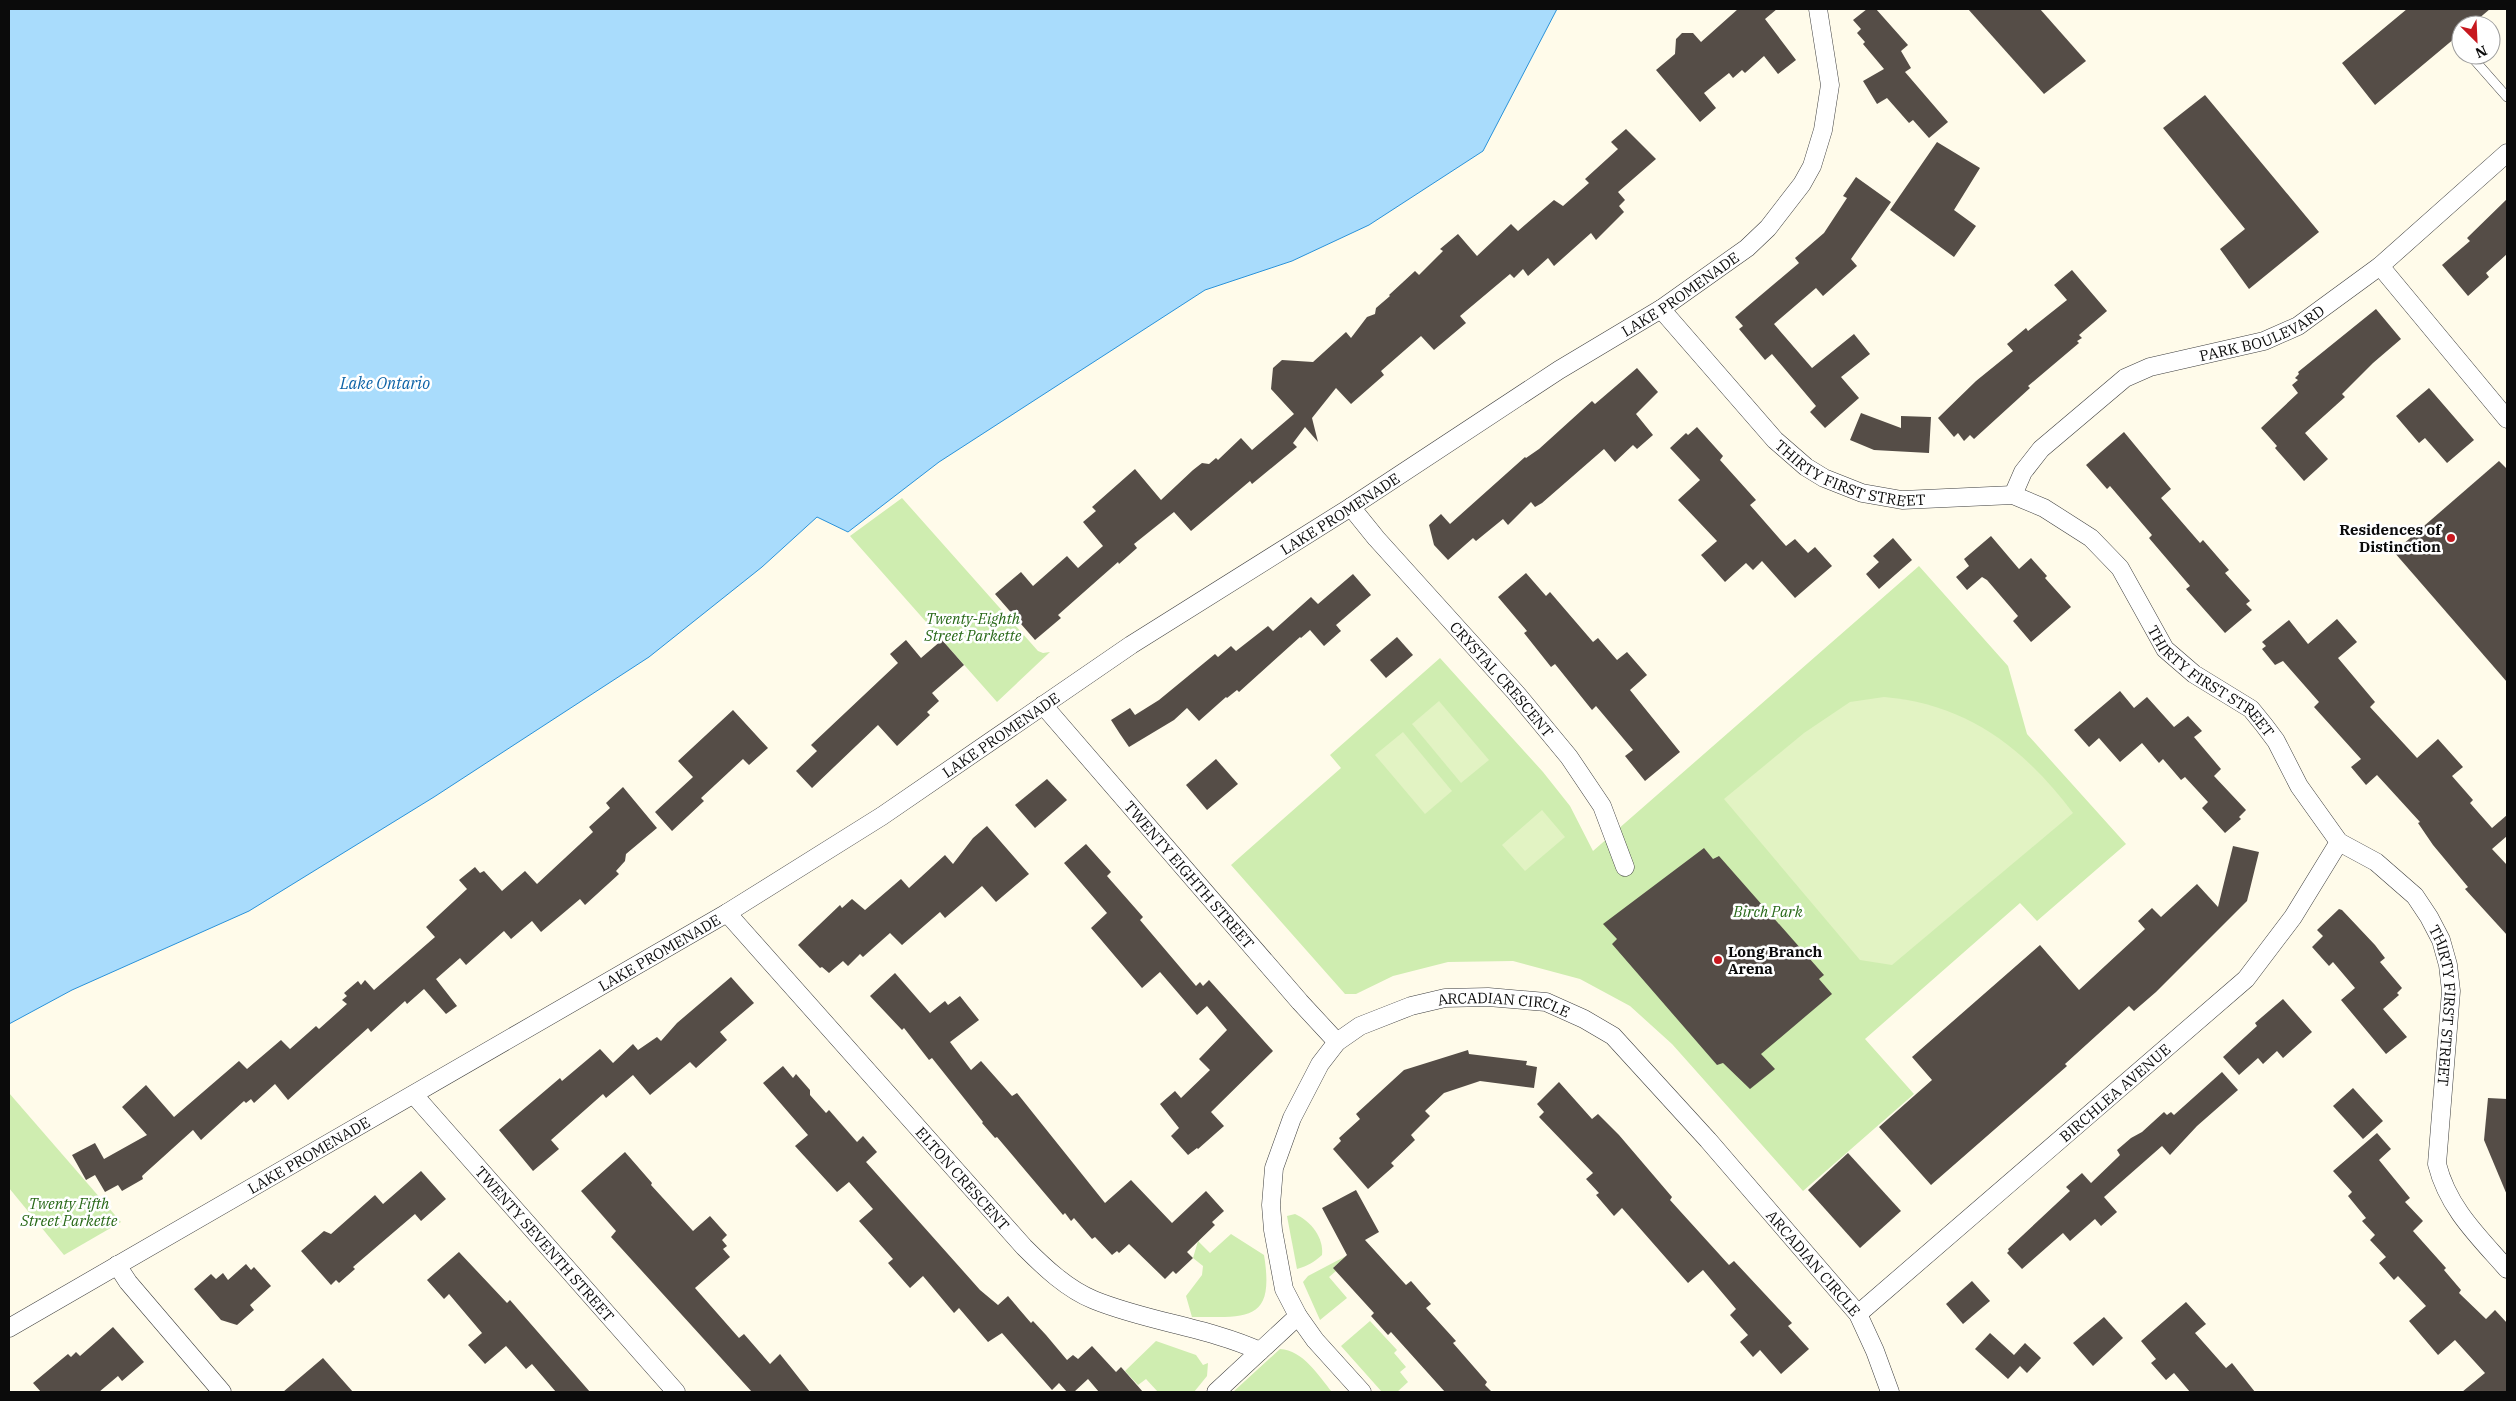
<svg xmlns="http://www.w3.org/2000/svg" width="2516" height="1401" viewBox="0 0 2516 1401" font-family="'IBM Plex Serif',serif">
<rect width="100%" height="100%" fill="#fffbea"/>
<g fill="#cfedb0">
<path d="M902,498L1038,651L1043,653L1050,652L997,702L850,536Z"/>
<path d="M1919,566L2008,666L2027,734L2126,844L2037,921L2020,903L1865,1039L1914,1094L1803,1191L1672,1044L1630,1006L1580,979L1513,961L1448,962L1393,976L1356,994H1345L1231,865L1341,768L1330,755L1440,658L1543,772L1570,806L1593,851Z"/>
<path d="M9,1093L121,1222L64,1255L9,1188Z"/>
<path d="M1295,1214C1311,1221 1324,1238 1322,1255C1314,1262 1308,1266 1297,1269L1287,1216Z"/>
<path d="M1231,1234L1264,1255C1275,1322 1248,1317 1192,1317L1186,1296L1202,1275L1203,1266L1193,1258L1198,1241L1210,1253Z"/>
<path d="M1346,1256L1334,1267L1336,1271L1329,1277L1347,1298L1320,1320L1303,1282L1308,1276Z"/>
<path d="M1370,1321L1397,1350L1394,1353L1406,1367L1400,1372L1408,1382L1397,1392H1382L1341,1346Z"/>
<path d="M1156,1341L1196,1355L1203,1365L1208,1363L1207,1376L1194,1392H1158L1146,1379L1138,1385L1125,1371Z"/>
<path d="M1280,1349C1303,1350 1319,1376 1332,1392H1233Z"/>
</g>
<g fill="#e2f3c3">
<path d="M1884,697C1967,704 2024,748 2073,813L1892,965L1860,960L1724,799L1804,733L1850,702Z"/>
<path d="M1439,701L1489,760L1461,783L1412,724Z"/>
<path d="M1403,732L1452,791L1425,814L1375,755Z"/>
<path d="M1542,810L1565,837L1525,871L1502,845Z"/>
</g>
<path fill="#a9dcfc" stroke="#2a92d9" d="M9,9H1557L1483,151L1369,225L1292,261L1205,290L939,462L848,532L817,517L762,567L649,657L434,797L249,911L72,990L9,1024Z"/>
<g fill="#554d47">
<path d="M1738,9H1777L1765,19L1796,60L1778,74L1764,56L1745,73L1742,70L1733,78L1729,73L1704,93L1716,108L1700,122L1656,70L1675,54L1676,39L1682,33H1693L1701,42Z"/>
<path d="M1867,9H1876L1908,45L1901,51L1911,68L1905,72L1948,122L1929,138L1913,120L1909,123L1887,98L1877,104L1863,81L1884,69L1863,44L1865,42L1857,33L1861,29L1853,20Z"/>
<path d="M1968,9H2040L2086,61L2044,94Z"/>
<path d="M2407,9H2490L2471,25H2461V33L2375,105L2342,63Z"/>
<path d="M2205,95L2319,232L2249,289L2220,249L2245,229L2163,128Z"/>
<path d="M1626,129L1656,159L1618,192L1625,200L1619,206L1624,212L1596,240L1591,233L1554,266L1548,258L1528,276L1523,269L1514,278L1510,274L1460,316L1466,323L1434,350L1421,336L1381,371L1384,375L1351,404L1336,388L1312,418L1318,442L1305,427L1293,443L1297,447L1252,484L1250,481L1191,531L1174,512L1134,544L1137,548L1119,564L1118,562L1058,615L1061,618L1035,640L995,594L1021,572L1033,586L1067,556L1078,568L1103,546L1083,522L1096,511L1092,507L1135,469L1161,500L1193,470L1202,463L1209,464L1216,458L1218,460L1241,438L1252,450L1294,414L1271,389L1273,368L1282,360L1313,362L1346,332L1351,338L1367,317L1375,314L1376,308L1390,296L1389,295L1415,271L1419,275L1443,251L1440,249L1458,234L1477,256L1511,224L1518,231L1554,200L1563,206L1589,183L1585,179L1618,149L1611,142Z"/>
<path d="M1937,142L1980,168L1954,210L1976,226L1954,257L1890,210Z"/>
<path d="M1856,177L1891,202L1851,259L1857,266L1823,296L1816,288L1774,324L1812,368L1854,334L1870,354L1841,377L1859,398L1825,428L1810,412L1816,406L1772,354L1765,360L1739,329L1743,326L1735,317L1799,263L1795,258L1824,233L1847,198L1843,196Z"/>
<path d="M2507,199V254L2486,273L2489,277L2468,296L2442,265L2470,241L2467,238Z"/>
<path d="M2072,270L2107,311L2079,335L2082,338L2077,341L2079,343L2028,386L2030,388L1974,439L1970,435L1964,441L1958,433L1954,437L1938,418L1976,381L2013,351L2007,344L2026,328L2028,331L2067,300L2054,285Z"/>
<path d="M2376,309L2401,339L2373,363L2342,394L2345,397L2305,433L2328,459L2304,481L2275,448L2277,446L2261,428L2298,393L2292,385L2298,380L2295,378L2299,374L2298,372Z"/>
<path d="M1637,368L1658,392L1636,414L1653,435L1637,449L1633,445L1615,462L1604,449L1542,503L1535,507L1531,502L1508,525L1503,519L1476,541L1473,538L1448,560L1434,545L1429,525L1441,514L1450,524L1525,457L1526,458L1539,449L1592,401L1595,404Z"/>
<path d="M2429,388L2474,440L2447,463L2425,438L2419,443L2396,416Z"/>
<path d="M1861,413L1901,428V416L1931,417L1929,453L1874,450L1850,440Z"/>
<path d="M1697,427L1723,456L1720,460L1756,500L1750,505L1786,546L1795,539L1808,553L1815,547L1832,566L1795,598L1762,561L1753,570L1746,563L1725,582L1701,555L1717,541L1678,500L1700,480L1670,448L1686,433L1688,435Z"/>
<path d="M2124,432L2171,489L2161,498L2200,543L2203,540L2229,570L2225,573L2250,601L2246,604L2252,610L2225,633L2186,589L2190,586L2149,538L2152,535L2110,486L2107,489L2086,465Z"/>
<path d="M2499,461L2507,469V682L2394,552Z"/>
<path d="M1991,536L2019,569L2031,558L2047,576L2045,578L2071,607L2031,642L2013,621L2018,616L1987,580L1982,577L1967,590L1956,577L1969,566L1964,559Z"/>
<path d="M1893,538L1912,560L1879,589L1866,574L1879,562L1873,556Z"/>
<path d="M1526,573L1546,596L1550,592L1593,642L1598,638L1617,660L1627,652L1647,675L1630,690L1680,752L1645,781L1625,756L1633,750L1596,706L1592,710L1555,664L1551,667L1524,633L1527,631L1498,597Z"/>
<path d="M1353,574L1371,595L1336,625L1341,631L1324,646L1310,630L1301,638L1300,637L1239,692L1237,690L1227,698L1226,697L1199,721L1187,708L1174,720L1129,747L1120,734L1111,720L1130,708L1135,715L1159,700L1215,654L1218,657L1231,646L1236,651L1268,626L1273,631L1311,597L1318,604Z"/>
<path d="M2337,619L2357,642L2338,658L2375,702L2370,707L2417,758L2438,739L2463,767L2452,776L2473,800L2470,803L2492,828L2507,815V836L2492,849L2507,865V935L2465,889L2468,887L2433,845L2418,823L2420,822L2377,775L2366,785L2351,767L2361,759L2314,707L2319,702L2283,661L2275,665L2262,649L2266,646L2262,642L2289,620L2308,644Z"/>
<path d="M1397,637L1413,655L1386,678L1370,660Z"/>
<path d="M906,640L921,658L942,640L964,665L932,693L939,701L927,712L930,715L897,746L878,725L812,788L796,771L817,751L811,745L898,663L890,654Z"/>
<path d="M2120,691L2134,708L2147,697L2174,727L2188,716L2202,731L2194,737L2221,769L2214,776L2246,810L2239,817L2241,819L2225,833L2202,808L2208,802L2185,777L2181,780L2163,759L2159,763L2142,743L2120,762L2099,738L2089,747L2074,730Z"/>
<path d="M733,710L768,748L749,765L743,759L701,798L704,801L672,831L655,812L693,777L678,761Z"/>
<path d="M1216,759L1238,784L1207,810L1186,785Z"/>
<path d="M1047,779L1067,800L1035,828L1015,805Z"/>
<path d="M623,787L657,828L626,854L625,861L616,871L619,874L585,905L580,899L541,932L532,921L511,939L504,931L466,965L460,958L436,979L457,1006L446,1014L424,989L407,1004L405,1001L371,1032L368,1028L288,1100L275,1084L254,1103L251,1099L246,1103L244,1101L201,1140L193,1130L142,1176L143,1179L122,1191L118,1185L105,1192L95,1175L86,1180L72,1155L95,1143L104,1159L147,1135L122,1107L146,1085L174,1117L239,1061L247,1069L281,1040L290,1049L316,1026L319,1029L347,1004L342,1000L347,996L344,993L358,981L361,985L365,980L374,990L435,937L426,927L467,889L459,880L475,867L480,873L484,871L502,891L525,871L537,884L593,832L589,827L610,808L606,803Z"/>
<path d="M987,826L1029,874L996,902L982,886L945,918L940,912L902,945L890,933L863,957L860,954L848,966L843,961L829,973L822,967L820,968L798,945L840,905L842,908L852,899L865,910L901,879L909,888L945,855L953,864L973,838Z"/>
<path d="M1086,844L1111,872L1107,876L1143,917L1140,920L1196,986L1200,982L1203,986L1209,980L1273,1051L1211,1112L1224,1126L1198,1149L1197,1148L1188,1155L1171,1136L1179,1128L1160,1104L1175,1091L1181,1098L1210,1070L1199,1059L1227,1030L1207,1006L1197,1015L1160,972L1142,988L1091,928L1107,913L1064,863Z"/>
<path d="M2233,846L2259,852L2247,901L2156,992L2134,1011L2129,1006L2065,1064L2067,1066L1931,1185L1879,1127L1932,1080L1912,1057L2040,945L2079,990L2145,929L2138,921L2152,908L2161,917L2197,884L2218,907Z"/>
<path d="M1704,848L1713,859L1719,856L1824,975L1819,979L1832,994L1761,1054L1775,1069L1750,1089L1723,1063L1717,1065L1612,944L1617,939L1603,924Z"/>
<path d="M2339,909L2342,910L2375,945L2385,958L2380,962L2402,988L2397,993L2399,995L2383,1009L2407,1037L2386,1054L2341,1000L2355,988L2333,962L2329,966L2312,947L2323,936L2317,930Z"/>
<path d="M895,973L930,1013L945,1001L948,1005L960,996L979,1020L950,1042L971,1070L981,1061L1012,1096L1017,1093L1105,1203L1131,1180L1172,1223L1206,1191L1224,1211L1212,1222L1215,1225L1187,1252L1193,1258L1176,1274L1173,1271L1165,1279L1129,1244L1119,1253L1117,1251L1112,1255L1095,1237L1092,1239L1074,1218L1071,1221L1065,1213L1063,1215L997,1137L995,1138L982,1123L983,1122L932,1058L929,1060L904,1028L902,1030L870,996Z"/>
<path d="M731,977L754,1003L720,1032L727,1040L696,1068L690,1062L650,1095L633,1075L606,1098L603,1094L551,1140L559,1149L533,1171L499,1130L560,1078L562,1081L600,1049L613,1063L633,1044L638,1050L657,1037L661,1041L677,1023Z"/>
<path d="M2283,999L2312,1032L2283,1058L2277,1051L2263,1064L2258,1058L2239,1075L2223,1057L2257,1026L2255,1023Z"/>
<path d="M1468,1050L1469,1054L1527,1061L1526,1065L1537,1067L1534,1088L1480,1081L1444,1093L1425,1111L1430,1116L1411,1135L1415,1140L1391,1163L1394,1166L1368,1189L1333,1149L1341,1141L1339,1138L1360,1119L1356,1114L1404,1070Z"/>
<path d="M783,1066L793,1078L796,1074L810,1090V1095L826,1113L829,1110L857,1142L863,1136L877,1152L866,1162L980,1290L998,1305L1008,1296L1031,1323L1033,1321L1046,1335L1067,1360L1073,1355L1078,1359L1092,1346L1116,1372L1121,1367L1143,1392H1099L1088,1379L1074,1392H1067L1059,1383L1052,1390L1002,1333L988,1342L959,1308L954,1313L923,1276L910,1288L888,1263L893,1259L859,1221L873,1209L849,1182L837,1192L795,1146L808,1135L763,1083Z"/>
<path d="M2222,1072L2238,1090L2197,1126L2170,1155L2162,1146L2104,1197L2117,1212L2101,1226L2095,1219L2070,1241L2063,1233L2022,1269L2007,1253L2009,1251L2008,1249L2070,1191L2066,1187L2082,1173L2091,1183L2117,1158L2120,1155L2117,1150L2131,1138L2142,1132L2164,1112L2167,1115L2171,1112L2174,1115Z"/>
<path d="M1559,1082L1592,1119L1598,1114L1619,1135L1672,1197L1670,1200L1729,1265L1734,1261L1792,1323L1788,1326L1809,1349L1781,1374L1760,1350L1753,1357L1740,1342L1748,1335L1730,1315L1736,1309L1703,1270L1688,1283L1622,1208L1614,1216L1596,1195L1599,1193L1586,1179L1593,1173L1539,1117L1544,1112L1537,1104Z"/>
<path d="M2353,1088L2383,1121L2363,1139L2333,1106Z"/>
<path d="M2488,1098L2507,1099V1195L2484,1140Z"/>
<path d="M2377,1133L2391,1149L2379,1160L2410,1198L2405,1202L2423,1221L2413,1231L2446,1268L2444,1270L2461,1290L2459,1293L2486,1319L2495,1310L2507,1323V1392H2462L2485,1373L2455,1340L2438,1355L2409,1321L2426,1306L2398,1276L2394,1280L2379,1263L2386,1257L2370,1240L2375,1235L2362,1221L2366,1218L2348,1196L2352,1192L2333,1171Z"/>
<path d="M625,1152L652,1183L651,1185L693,1231L710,1216L727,1235L722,1240L727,1246L723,1249L730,1257L695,1288L739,1338L744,1334L770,1364L780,1354L810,1392H752L611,1237L616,1231L581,1191Z"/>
<path d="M1848,1153L1901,1211L1860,1248L1808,1190Z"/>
<path d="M421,1171L446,1199L421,1221L415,1214L353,1267L355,1269L339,1283L336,1280L331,1285L301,1251L324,1231L331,1234L375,1195L383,1204Z"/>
<path d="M1356,1190L1379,1232L1365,1240L1406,1285L1411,1281L1431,1304L1426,1308L1456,1341L1453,1343L1487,1382L1485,1385L1492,1392H1445L1391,1332L1388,1335L1371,1316L1374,1313L1333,1268L1347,1255L1322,1208Z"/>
<path d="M459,1252L507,1303L510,1300L590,1392H556L532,1364L526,1369L506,1346L485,1364L468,1345L482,1333L449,1294L444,1299L427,1280Z"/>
<path d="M246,1264L251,1270L254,1267L271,1286L250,1305L254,1310L237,1325L221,1320L194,1289L211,1274L216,1279L223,1273L228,1280Z"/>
<path d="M1972,1281L1990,1301L1963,1324L1946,1304Z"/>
<path d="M2186,1302L2206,1324L2195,1333L2226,1368L2232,1363L2255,1392H2190L2174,1373L2166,1380L2151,1363L2156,1359L2141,1341Z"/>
<path d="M2104,1317L2123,1338L2093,1366L2073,1343Z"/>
<path d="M113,1327L144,1362L122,1381L118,1376L99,1392H41L33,1383L68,1354L71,1357L76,1352L80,1356Z"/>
<path d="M1990,1333L2014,1355L2025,1343L2041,1358L2027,1373L2020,1366L2008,1379L1975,1349Z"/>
<path d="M323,1358L353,1392H283Z"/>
</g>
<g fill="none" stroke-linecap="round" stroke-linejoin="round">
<defs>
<path id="service" d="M2470,55L2507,97"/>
<g id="minor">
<path d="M2380,266L2507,419"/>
<path id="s1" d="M1661,309L1775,440L1806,467L1824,478L1862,493L1902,500L2013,495L2044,508L2091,538L2120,568L2165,649L2194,674L2251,709L2264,725L2276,741L2299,786L2339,842L2376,862L2415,896L2429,917L2441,940L2448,965L2451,991L2437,1164C2448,1208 2478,1236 2507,1269"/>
<path id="s2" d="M2013,495L2023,472L2041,449L2125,378L2150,367L2264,341L2298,326L2380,266L2507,153"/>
<path id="s3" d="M1351,507L1376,538L1516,693L1569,757L1602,806L1625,867"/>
<path id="s4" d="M1043,705L1300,1002L1337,1042"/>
<path id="s5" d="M727,913L1024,1247C1044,1267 1067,1289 1094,1300C1148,1322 1207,1327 1260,1351"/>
<path id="s6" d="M414,1095L676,1392"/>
<path d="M117,1265L128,1282L222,1392"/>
<path id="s7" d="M1858,1314L2246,979L2293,917L2339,842"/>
<path id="s8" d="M9,1328L727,913L882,816L1131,645L1351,507L1559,370L1661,309L1747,248L1768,228L1802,184L1812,166L1823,130L1830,85L1818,9"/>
<path d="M1216,1392L1298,1316"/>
<path id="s9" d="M1362,1392L1315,1340L1298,1316L1284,1289L1273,1230L1271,1205L1274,1168L1292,1118L1320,1064L1337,1042L1360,1026L1411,1006L1445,998L1488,997L1546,1002L1584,1019L1613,1036L1708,1140L1858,1314L1875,1351L1890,1392"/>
</g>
</defs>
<use href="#service" stroke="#3e3e3e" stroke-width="10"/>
<use href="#minor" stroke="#3e3e3e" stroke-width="19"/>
<use href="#service" stroke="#fff" stroke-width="9"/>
<use href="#minor" stroke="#fff" stroke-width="18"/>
</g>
<g fill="#c7181f" stroke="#fff" stroke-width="2">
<circle cx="2451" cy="538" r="5"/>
<circle cx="1718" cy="960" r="5"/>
</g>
<g text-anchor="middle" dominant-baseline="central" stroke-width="5" stroke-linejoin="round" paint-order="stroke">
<g font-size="15" fill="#0b0b0b" stroke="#fff">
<text stroke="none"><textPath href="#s8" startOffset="1966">LAKE PROMENADE</textPath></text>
<text stroke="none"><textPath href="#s2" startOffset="309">PARK BOULEVARD</textPath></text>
<text stroke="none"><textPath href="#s1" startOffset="259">THIRTY FIRST STREET</textPath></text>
<text stroke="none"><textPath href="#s8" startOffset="1561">LAKE PROMENADE</textPath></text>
<text stroke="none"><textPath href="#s3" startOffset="229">CRYSTAL CRESCENT</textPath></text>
<text stroke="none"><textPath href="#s1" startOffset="708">THIRTY FIRST STREET</textPath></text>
<text stroke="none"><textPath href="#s8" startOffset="1156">LAKE PROMENADE</textPath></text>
<text stroke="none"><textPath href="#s4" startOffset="224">TWENTY EIGHTH STREET</textPath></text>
<text stroke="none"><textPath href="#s8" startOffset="751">LAKE PROMENADE</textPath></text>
<text stroke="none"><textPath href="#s1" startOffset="1128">THIRTY FIRST STREET</textPath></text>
<text stroke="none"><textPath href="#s9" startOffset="571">ARCADIAN CIRCLE</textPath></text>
<text stroke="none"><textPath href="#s7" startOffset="339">BIRCHLEA AVENUE</textPath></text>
<text stroke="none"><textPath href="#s8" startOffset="346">LAKE PROMENADE</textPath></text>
<text stroke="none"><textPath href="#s5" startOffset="355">ELTON CRESCENT</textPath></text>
<text stroke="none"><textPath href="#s6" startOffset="198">TWENTY SEVENTH STREET</textPath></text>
<text stroke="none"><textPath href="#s9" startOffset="991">ARCADIAN CIRCLE</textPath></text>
</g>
<g font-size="15" font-weight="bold" fill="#0b0b0b" stroke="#fff" text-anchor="end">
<text x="2441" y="529">Residences of<tspan x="2441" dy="17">Distinction</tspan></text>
<text x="1728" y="951" text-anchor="start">Long Branch<tspan x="1728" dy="17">Arena</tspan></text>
</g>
<g font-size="15" font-style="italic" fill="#276817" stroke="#fff">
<text x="973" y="618">Twenty-Eighth<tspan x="973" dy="17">Street Parkette</tspan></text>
<text x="1768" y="911">Birch Park</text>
<text x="69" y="1203">Twenty Fifth<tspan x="69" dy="17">Street Parkette</tspan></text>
</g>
<g font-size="16" font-style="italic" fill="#0b62a7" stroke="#fff">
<text x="385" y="383">Lake Ontario</text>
</g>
</g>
<rect width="2516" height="1401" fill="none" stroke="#0b0b0b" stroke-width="20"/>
<g transform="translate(2476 40) rotate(156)"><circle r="24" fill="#ffffff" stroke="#9d9d9d"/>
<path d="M0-4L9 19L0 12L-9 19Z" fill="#c7181f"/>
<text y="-8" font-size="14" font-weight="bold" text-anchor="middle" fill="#0b0b0b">N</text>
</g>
</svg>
